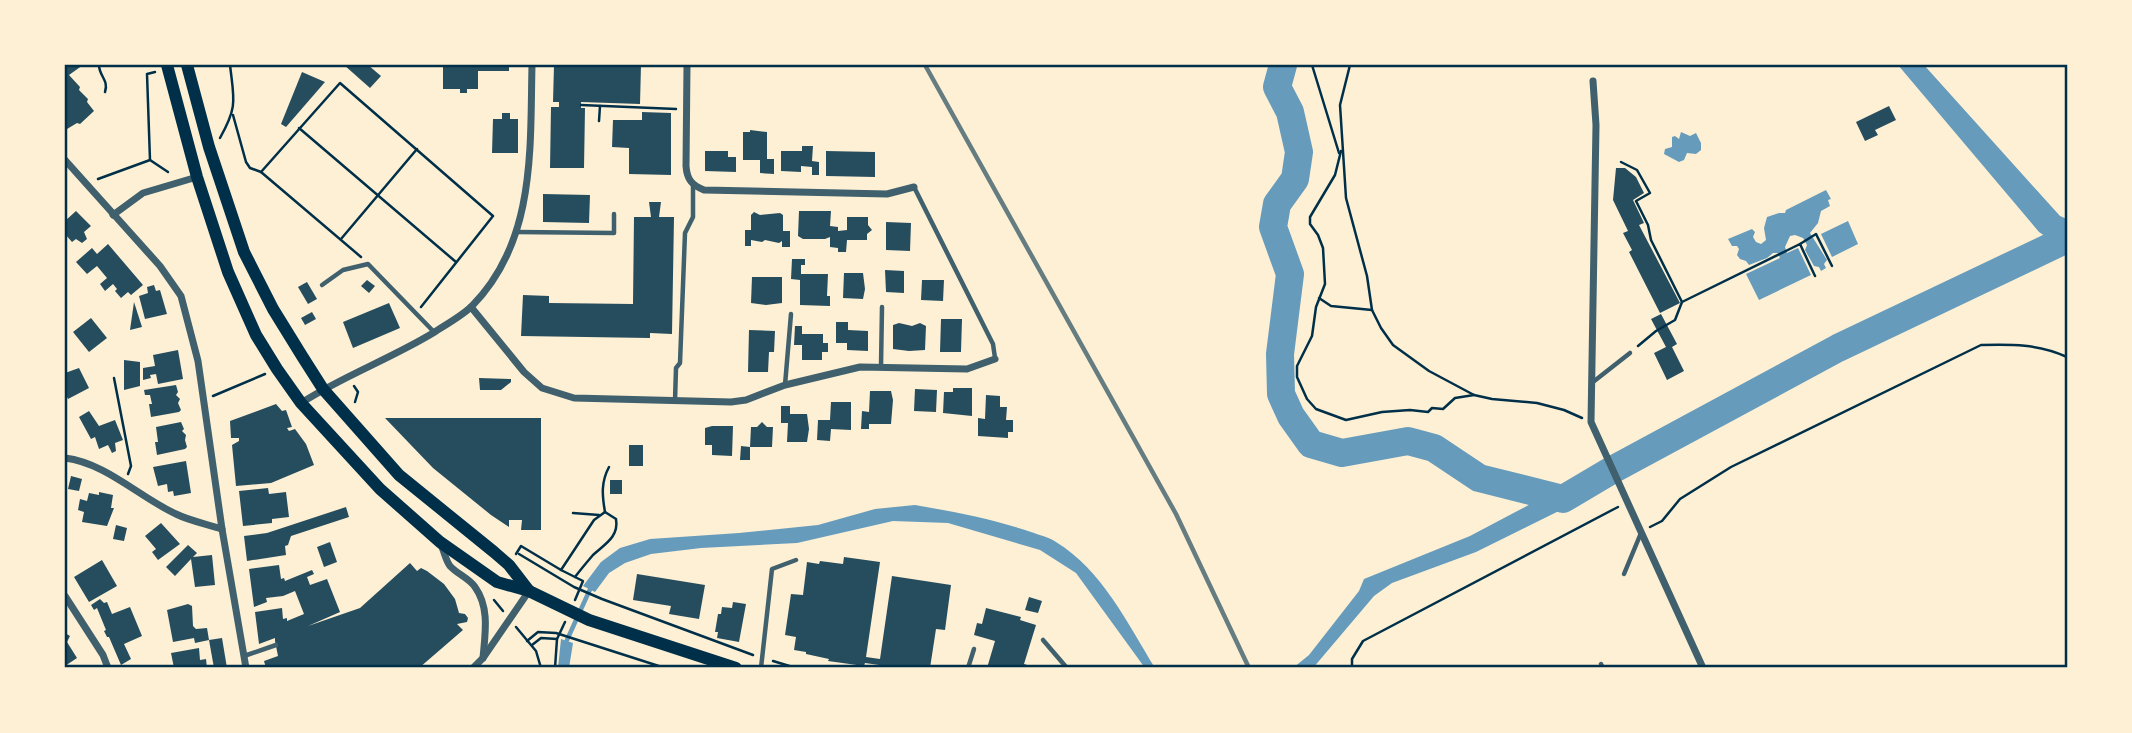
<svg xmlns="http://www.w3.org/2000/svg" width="2132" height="733" viewBox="0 0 2132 733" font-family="'PT Serif',serif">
<rect width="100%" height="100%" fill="#fdf0d5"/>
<g fill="#669bbc">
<path d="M1898,65H1924L2060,216L2067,219V251L2039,232Z"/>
<path d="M1681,132L1690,136L1696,133L1701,143V150L1696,154L1687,153L1684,160L1679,162L1664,154L1665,149L1672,147V137L1675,136L1679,139Z"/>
<path d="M1826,190L1831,199L1828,200L1830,206L1821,211L1818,223L1810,233L1827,260L1824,264L1826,268L1821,271L1819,267L1814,266L1805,250L1807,245L1803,238L1795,235L1790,236L1785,247L1787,253L1798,248L1811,275L1759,300L1746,274L1780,258L1778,253H1773L1767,258L1749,265L1746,261L1740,259L1737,255L1739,249L1737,246H1732L1728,239L1752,229L1755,232L1753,237L1756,242L1761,244L1766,240L1764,228L1767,217L1779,213H1785L1786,210Z"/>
<path d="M1848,221L1858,244L1832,257L1821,234Z"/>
<path d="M1540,499L1571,505L1476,552L1392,583L1374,596L1313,668H1293L1309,655L1359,591L1364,579L1470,536Z"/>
<path d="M915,505C955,512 993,519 1031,532C1039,535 1049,537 1056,542C1102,570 1128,624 1155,668H1145L1076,573L1040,550L948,523L893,521L797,543L701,548L651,554L625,563L609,573L595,592L583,586L601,562L620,548L650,539L739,533L818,525L875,509Z"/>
<path d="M561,639L573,643L569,668H558Z"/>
</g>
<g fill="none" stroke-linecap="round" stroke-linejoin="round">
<g stroke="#669bbc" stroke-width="4.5">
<path d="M1554,504L1563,499"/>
<path d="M567,640L592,585"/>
</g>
<path stroke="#669bbc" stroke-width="28" d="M1283,65L1277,87L1290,112L1299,152L1295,179L1277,204L1273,227L1290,274L1280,354L1281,394L1291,416L1311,444L1342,453L1408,441L1434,448L1479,478L1563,499L1612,470L1838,348L2067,239"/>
</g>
<g fill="#264d5e">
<path d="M65,65H83L69,75L80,87L79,90L88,99L87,102L94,111L80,124L77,123L67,129L65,126Z"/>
<path d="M344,65H368L381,76L370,88Z"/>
<path d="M443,65H509V71H478V89H467V93H460V89H443Z"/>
<path d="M554,65H641L640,104L581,102V108H585L584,168H550L551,107H559V102H553Z"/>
<path d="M302,72L325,82L286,127L281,124Z"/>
<path d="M1889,106L1896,120L1875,130L1878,135L1865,141L1856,122Z"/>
<path d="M642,112L671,113V175L629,174V148L612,147L613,120H642Z"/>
<path d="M502,113H510V119H518V153H492L493,119H502Z"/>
<path d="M750,130L767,132V159H774V174L760,173V160H743V132H750Z"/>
<path d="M802,146H813L812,161L819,162V175H812V167L801,166V172L781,171V151H802Z"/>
<path d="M705,151H728V157H736V172L705,171Z"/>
<path d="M826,151L875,152V177L826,176Z"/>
<path d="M1616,168H1625L1636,177L1644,193L1633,200L1644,223L1639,225L1680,303L1660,313L1629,252L1632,250L1623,233L1628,231L1613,200Z"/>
<path d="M543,194L590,195L589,223L543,222Z"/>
<path d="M649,202H661L659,217H674L672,334L650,333V338L521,336L523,295L549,296V303L633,304L634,217H651Z"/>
<path d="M76,211L91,226L84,232L87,239L82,243L76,239L72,242L65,234V221Z"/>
<path d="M799,211H831L830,226L838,227V231L847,230V217H868V225L872,230L867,234V240H847L846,252H838V248L830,247V237L825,239H803L798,236Z"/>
<path d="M754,212L760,215L780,213L783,215V231H790V247H782V241L779,243L765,240L762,242L751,240V246H745V230H751V215Z"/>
<path d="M886,222L911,223L910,251L886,250Z"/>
<path d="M108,244L143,285L131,295L128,292L121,298L115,291L117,289L113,284L105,291L100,284L107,278L97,266L87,274L76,262L92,248L97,254Z"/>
<path d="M792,259H805V265H801V274H828L827,296H830V306L800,305V280L791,279Z"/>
<path d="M885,270L904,271V293L886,292Z"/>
<path d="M844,273H863L865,289L863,299L843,298Z"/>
<path d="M752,277H782V303L766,305L751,303Z"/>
<path d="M367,280L375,286L369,293L361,286Z"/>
<path d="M922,280H944L943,301L921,300Z"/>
<path d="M307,282L317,299L308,304L298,287Z"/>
<path d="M154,285L156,291L160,290L167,314L145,319L139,296L148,293L147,287Z"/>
<path d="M134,302L142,327L130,330Z"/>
<path d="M389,303L400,328L353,348L343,322Z"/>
<path d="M312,312L316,319L305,325L301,318Z"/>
<path d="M1661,314L1677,344L1672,347L1684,371L1667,380L1654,353L1666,347L1651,319Z"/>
<path d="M91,318L107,338L89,352L73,332Z"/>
<path d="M941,319H962L961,352H940Z"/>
<path d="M836,322H848V330L868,331V351L847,350V343H836Z"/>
<path d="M899,323L912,326L920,323L926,326L925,350L909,351L893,349V325Z"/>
<path d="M795,326H802V334H823V343H828V352H822V360H802V345H794Z"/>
<path d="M749,330L775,331L774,352H769L768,372H748Z"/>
<path d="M178,350L183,379L158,384L156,374L150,375L151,378L143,380V368L155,366L153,355Z"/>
<path d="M124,360L140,362V386L124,390Z"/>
<path d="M79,368L89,388L68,399L65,393V373Z"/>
<path d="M479,378L511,379V382L501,390H480Z"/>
<path d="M176,385L178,392L176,395L180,399L178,403L181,410L179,412L151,417L149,404H152L150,395H145L144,390Z"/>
<path d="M953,388H972V416L943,413L944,392H953Z"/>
<path d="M915,389L937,390L936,412L914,411Z"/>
<path d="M870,391H891L893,400L891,424H869V429H861L862,411L869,412Z"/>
<path d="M986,395L1000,396V407H1007L1006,420H1013V432H1008V438L978,436V418L985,419Z"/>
<path d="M831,402H851V430L831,429L830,441L817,440L818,420H830Z"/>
<path d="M276,404L282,411L286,410L292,427L287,428L289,431L295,429L306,444L314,465L271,483L236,486L232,445L239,441V438H231L230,421Z"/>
<path d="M781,406H790V414H807L809,429L807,442H787L788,423H781Z"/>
<path d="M89,411L99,426L115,420L123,440L115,443L116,451L112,453L108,445L99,449L95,437L91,439L79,417Z"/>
<path d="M385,418H541V530H521L522,520H509V527L491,515L433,468Z"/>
<path d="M181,422L184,429L182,431L186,435L185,440L187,447L185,449L157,455L155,442H158L156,427Z"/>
<path d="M762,422L767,427H773L772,447H750L751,427H757Z"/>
<path d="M712,426H733L732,456L712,455V445H705V428Z"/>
<rect x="629" y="445" width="14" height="21"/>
<path d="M741,446L750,447V460H740Z"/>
<path d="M186,461L191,493L174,496L173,491L168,492L167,484L158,486L153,467Z"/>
<path d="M71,476L82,479L79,491L68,489Z"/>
<rect x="610" y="480" width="12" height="14"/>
<path d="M268,488L269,494L286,492L289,517L272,519V523L243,526L239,491Z"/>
<path d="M99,492L113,495L111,508H114L107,526L82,522L84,512L78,510L80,499L87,501L89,493L99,495Z"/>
<path d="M346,507L349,517L291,536L288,545L285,546L286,555L247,561L244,536L267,533Z"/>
<path d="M161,523L180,544L158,560L152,552L156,549L145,536Z"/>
<path d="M116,525L127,528L124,541L113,539Z"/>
<path d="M330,542L337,562L324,567L317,547Z"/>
<path d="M188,545L197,553L193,557L212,555L215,585L195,587L191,559L175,576L166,567Z"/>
<path d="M844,557L880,562L866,657L880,659L892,576L951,585L945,630L936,629L930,668H879V665L865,663L864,666L828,661L829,659L806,654V652L794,650L796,637L785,635L791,594L803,595L807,562L819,564L820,561L843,564Z"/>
<path d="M102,560L117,586L89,602L74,577Z"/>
<path d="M410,563L417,571L421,568L427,571L444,584L455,599L459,613L465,614L468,618L467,622L457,624L463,630L419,668H266L264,661L278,656L275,641V638L259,644L255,612L282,608L283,619L287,618V621L304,614L295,591L283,596L266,598L267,602L254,607L249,569L279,565L281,579L284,578L285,581L312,570L314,574L307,577L310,585L327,579L340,612L308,626L360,608Z"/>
<path d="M637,574L705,585L699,619L669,614L671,606L633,600Z"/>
<path d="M1029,597L1042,601L1038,613L1025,610Z"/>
<path d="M100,599L104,603L107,602L112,614L130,607L142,636L124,644L131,659L121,665L109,637H107L104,631L106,630L97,608L94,610L91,605Z"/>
<path d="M733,602L746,604L739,642L717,638L718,632H715L718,614H721L722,607L732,608Z"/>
<path d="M188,604L192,606L193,626L196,629L207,628L209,640L195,643L194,638L173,642L167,610Z"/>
<path d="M986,608L1021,617L1020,620L1036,625L1024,664L1037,668H987L995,641L974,635L977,623L982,624Z"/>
<path d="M65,633L70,636L67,642L77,658L65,666Z"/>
<path d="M222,638L227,668H214L209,640Z"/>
<path d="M199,648L200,660L206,659L207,668H174L171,653Z"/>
</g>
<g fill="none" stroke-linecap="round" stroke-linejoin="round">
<g stroke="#003049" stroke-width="2.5">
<path d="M99,65C99,76 109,80 105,92"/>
<path d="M1312,65L1339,153"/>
<path d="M1350,65L1340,105L1346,198L1367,276L1372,310L1381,328L1393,345L1429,371L1474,395L1492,399L1537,403L1564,410L1582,418"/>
<path d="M581,105L676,109"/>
<path d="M233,115L246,162L250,168L261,172L361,257"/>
<path d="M599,121L600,106"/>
<path d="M299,128L456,262"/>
<path d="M220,138C238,106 234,100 230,65"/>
<path d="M1341,151L1335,175L1310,217V224L1318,235L1323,248L1325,284L1316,307L1312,336L1297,366V377L1307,399L1316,409L1346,420L1382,412L1410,410L1428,412L1432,408L1443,409L1455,398L1474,395"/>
<path d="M150,160L147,74L155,72"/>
<path d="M1621,162L1637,170L1650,193L1636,201L1648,225L1651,240L1682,302"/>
<path d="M261,172L340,83L493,216L421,307"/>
<path d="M98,179L150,160L168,172"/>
<path d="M341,239L417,149"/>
<path d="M1800,244L1816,234L1832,266"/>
<path d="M1319,298L1331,306L1372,310"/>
<path d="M1638,346L1656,331L1675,320L1682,302L1800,244L1815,276"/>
<path d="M114,378L131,466L128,474"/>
<path d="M354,386L358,392L355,402"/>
<path d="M213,396L265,374"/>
<path d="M605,512C602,495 601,482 609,467"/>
<path d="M573,513L599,515"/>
<path d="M1650,527L1662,521L1680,499L1731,467L1981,345C2011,344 2039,344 2067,357"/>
<path d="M516,554L521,546L561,570L594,520L605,512"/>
<path d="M519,554L574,587L602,599L753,655"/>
<path d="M561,570L583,581L575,600"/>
<path d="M575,577C581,569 587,562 593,555C605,544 619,537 616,519L605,512"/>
<path d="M494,600L503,611"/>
<path d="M516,627L536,651L541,668"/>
<path d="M527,641L538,632L556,633L665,668"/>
<path d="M532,645L541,638L557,639"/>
<path d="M773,661L796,668"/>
<path d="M555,668L557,639L565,622"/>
<path d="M1352,668V659L1363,641L1618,507"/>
</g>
<g stroke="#3f606c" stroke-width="4.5">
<path d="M914,187L993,344L995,358"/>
<path d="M517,232L614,233V214"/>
<path d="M322,285L343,270L368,264L434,332"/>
<path d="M881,366L882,307"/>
<path d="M1593,382L1630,353"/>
<path d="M785,385L791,314"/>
<path d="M675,401L676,368L680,363L685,233L693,217V185"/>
<path d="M1624,574L1641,533"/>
<path d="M1043,640L1067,668"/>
<path d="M244,656L276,645"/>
<path d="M1601,664L1603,668"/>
<path d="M761,668L772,569L796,560"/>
<path d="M968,668L974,649"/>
</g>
<g stroke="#3f606c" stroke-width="7">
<path d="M687,65L686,166C687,180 692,185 704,190L887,194L914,187"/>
<path d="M1593,81L1596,125L1591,422L1703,668"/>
<path d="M65,160L160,266L181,296L198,361L222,529L246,668"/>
<path d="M113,215L143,193L197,177"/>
<path d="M471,307L524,372L542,388L574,398L731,402L746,400L785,385L860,367L967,369L995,359"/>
<path d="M301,403C343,376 390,359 433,333C445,325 462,316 472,306C536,241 530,149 532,65"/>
<path d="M65,458C106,463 139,497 176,514C190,521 207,524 222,529"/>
<path d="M441,545C444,551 446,561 450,566C457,574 469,578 475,587C490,608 485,634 483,658"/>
<path d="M65,596L103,655L108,668"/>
<path d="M473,668L483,658L529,591"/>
</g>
<g stroke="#003049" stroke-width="12">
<path d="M167,65L197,177L228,272L256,335L277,369L301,403L380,489L440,542L497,582L529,591L589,620L736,668"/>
<path d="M187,65L209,147L244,252L273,309L302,356L323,389L399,475L494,552L509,565L529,591"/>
</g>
<path stroke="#657d81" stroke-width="4.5" d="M925,65L1176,514L1249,668"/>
</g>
<rect width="2132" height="733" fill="none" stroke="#fdf0d5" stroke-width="133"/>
<rect x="66" y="66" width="2000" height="600" fill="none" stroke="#003049" stroke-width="2.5"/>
</svg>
